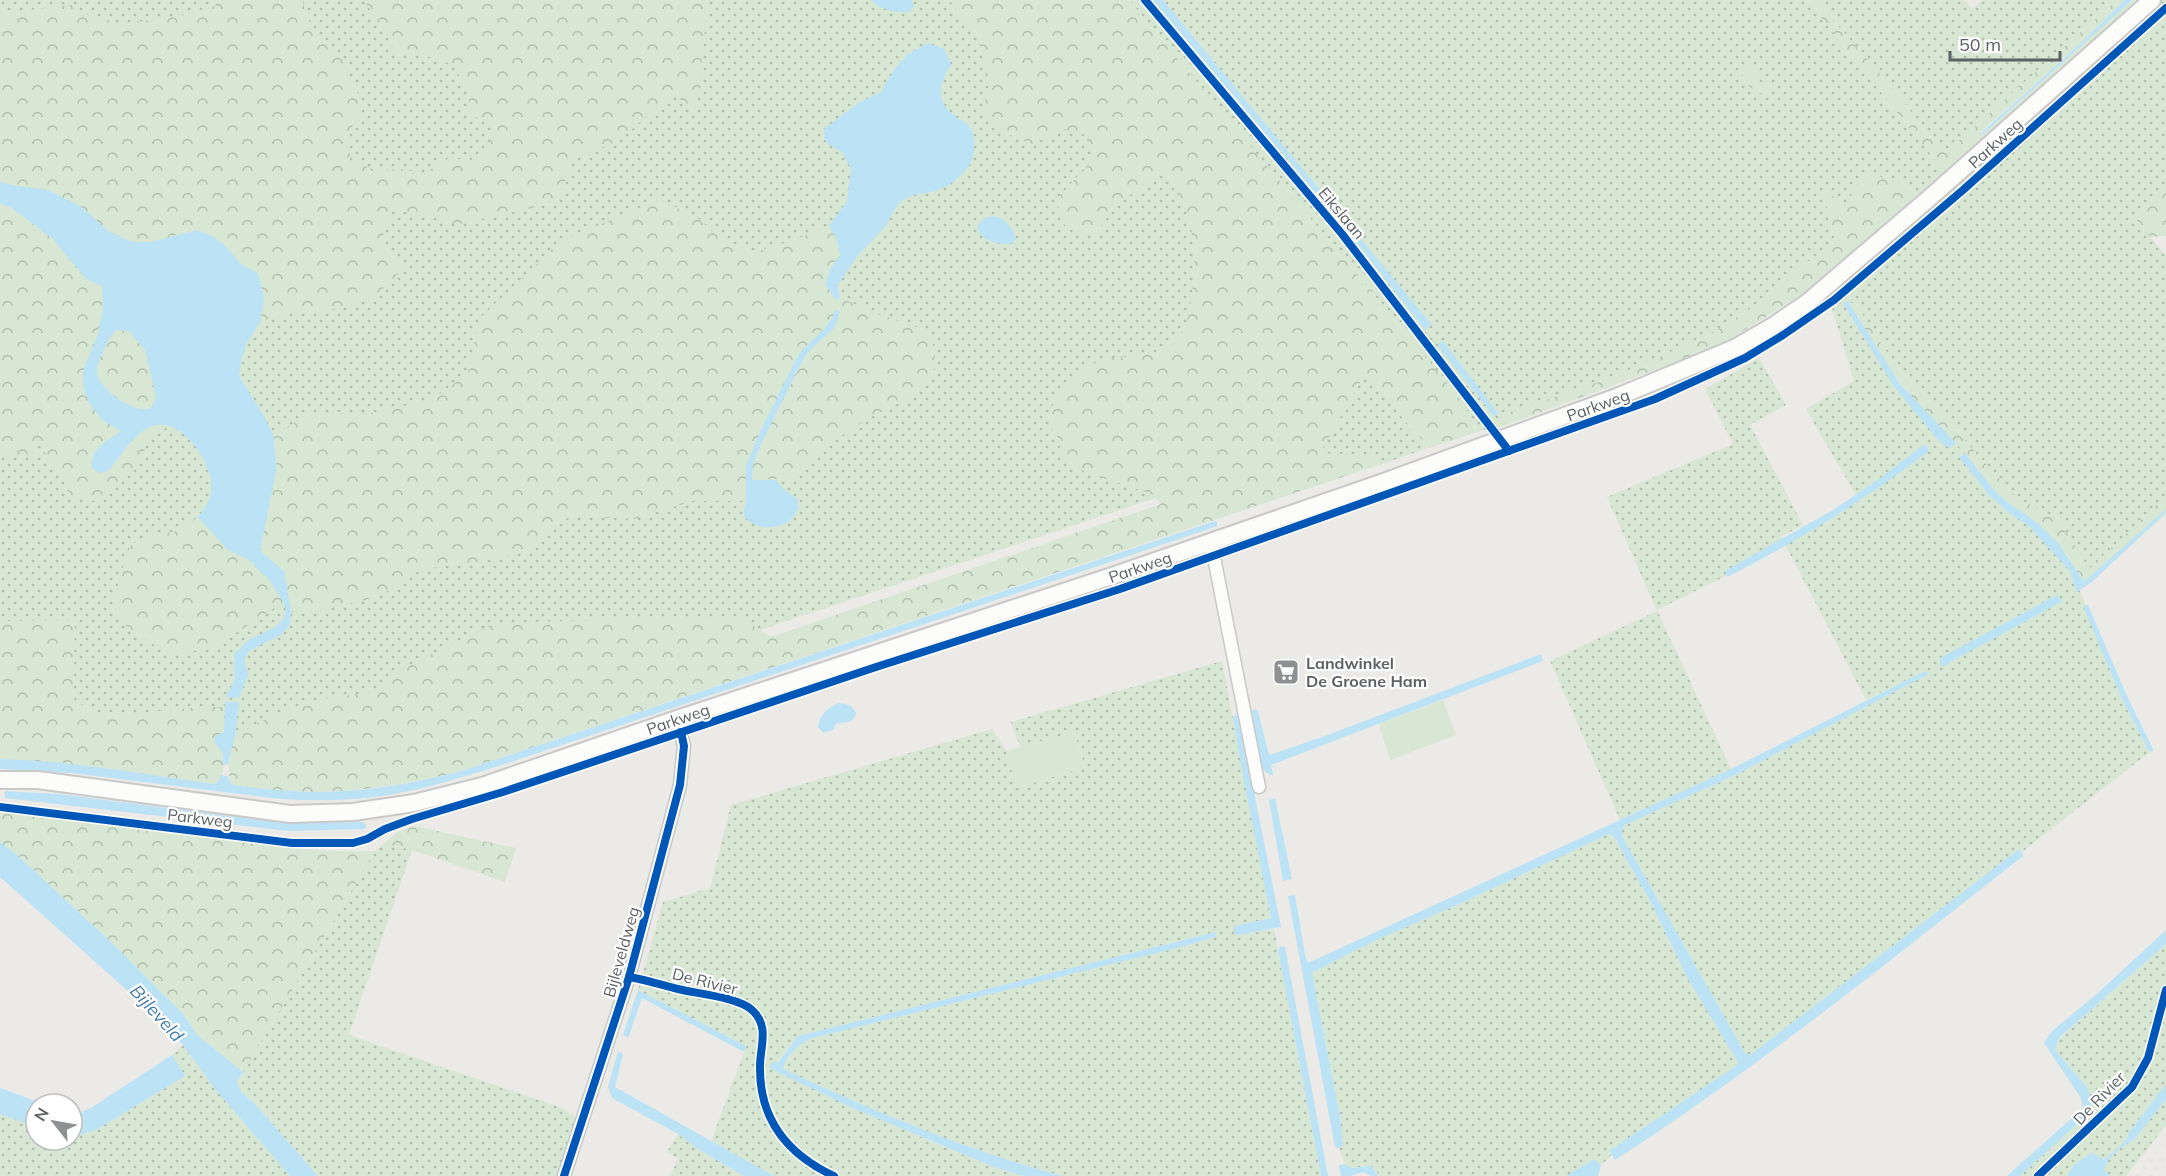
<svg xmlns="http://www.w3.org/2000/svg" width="2166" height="1176" viewBox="0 0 2166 1176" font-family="Mulish,sans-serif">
<defs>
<pattern id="grass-dots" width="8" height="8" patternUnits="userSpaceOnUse" patternTransform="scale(1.5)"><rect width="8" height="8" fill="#d7e7d3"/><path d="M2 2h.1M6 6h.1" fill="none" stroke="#b2bfaf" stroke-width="1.8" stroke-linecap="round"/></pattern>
<pattern id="forest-crowns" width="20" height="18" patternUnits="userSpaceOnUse" patternTransform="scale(1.5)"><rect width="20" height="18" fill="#d7e7d3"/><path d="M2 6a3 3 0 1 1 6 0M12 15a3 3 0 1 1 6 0" fill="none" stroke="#b2bfaf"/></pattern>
</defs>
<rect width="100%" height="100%" fill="#eceae7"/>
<g fill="url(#grass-dots)">
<path d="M0,0H1107L1401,416L1428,448L1379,465L1375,455L1320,454L1326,441L715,645L302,756L0,741Z"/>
<path d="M1129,0H1153L1348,231L1425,329L1431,325L1163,0H1807L1945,172L1919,194L1894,179L1846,204L1823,191L1835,241L1769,292L1756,305L1707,336L1611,378L1498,416L1504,426L1474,433L1475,427L1453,390Z"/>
<path d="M1815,0H1965L1972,9L1983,0H2117L1945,153L1877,70Z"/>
<path d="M2161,0H2166V4L2040,118L2039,111Z"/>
<path d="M2166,11V185L2135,218L2166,256V496L2089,570L2059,519L2017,498L1892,360L1856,305L1849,303L1900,384L1965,453L1986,480L2036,522L2059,544L2086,605L2085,608L2121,697L2149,751L2152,752L2146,755L2022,852L2018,850L1750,1055L1745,1053L1622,836V830L1625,825L1733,776L1929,673L1925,671L1866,700L1786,546L1657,610L1731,769L1620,820L1550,661L1657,611L1607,497L1733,444L1705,389L1759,358L1786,405L1750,425L1803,525L1782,536L1786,545L1858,499L1806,409L1854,381L1832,309L1840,303L1839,300L1929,224Z"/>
<path d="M2026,124L2032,125L1866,271L1837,294L1838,286Z"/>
<path d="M1222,661L1271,919L1235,926L1237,935L1274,929L1321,1176H1063C967,1151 872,1110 783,1069C785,1055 798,1046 809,1039L1177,948L1215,937V932L798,1036L771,1069L930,1141L994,1167L1024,1176H774L711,1142L746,1046L638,990L663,902L710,888L731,805L992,729L1006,751L1017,788L1085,767L1074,732L1020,747L1011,722Z"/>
<path d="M1609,834L1614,837L1650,901L1688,979L1738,1059L1736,1066L1609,1151L1611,1156L1601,1165L1595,1159L1566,1176H1378L1377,1172L1366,1166L1351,1168L1345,1164L1339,1148L1343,1146L1340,1117L1312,973L1372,942L1457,905Z"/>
<path d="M384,843L412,850L349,1035L563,1108L576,1117L557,1176H318L254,1103L241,1092L237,1082L375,851Z"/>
<path d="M2166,944V1084L2128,1134L2126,1140L2104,1160L2075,1164L2067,1176H2020L2085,1117L2087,1087L2055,1050L2060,1038Z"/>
<path d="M183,1045L215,1089L290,1176H0V1114L36,1127V1140H72V1137L96,1130L185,1076L172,1055Z"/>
<path d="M2166,1099V1125L2126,1176H2110L2103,1170C2106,1159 2123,1144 2134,1140Z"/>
<path d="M678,1134L698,1149L744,1176H669L679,1159L667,1152Z"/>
</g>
<g fill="url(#forest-crowns)">
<path d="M218,0H302L313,31L344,59L348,78L362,100V112L350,130V161L379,171L400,169L425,173L449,158L471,160L489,151L493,128L470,113L468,95L454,65L426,56L397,53L364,0H708L697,109L672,95L618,141L573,160L559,197L540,206L455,225L429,216L393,210L380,244L404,268L374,297L335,309L292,312L260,323L264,298L258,273L241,265L225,246L183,233L151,242H133L109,232L83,208L48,190L16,186L0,182V13L73,5L93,18L128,23L178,16L215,6Z"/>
<path d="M949,0H1129L1453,390C1461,402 1476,418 1474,433L1429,448L1365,374L1320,453L1375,455L1379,465L458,772C396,787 335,796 271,790C257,788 242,788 230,783L228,764L235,735L286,709L316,700L371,692L408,666L495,623L737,616L771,637L1161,504L1152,494L1085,472L1062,457C1061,451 1061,444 1059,439C1056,432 1049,428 1048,419C1048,409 1057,399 1063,391C1070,384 1077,374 1085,368C1108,352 1160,360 1176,341C1187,329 1190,309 1192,294C1197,249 1195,208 1162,175L1148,186L1119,201L1094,236L1066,228L1056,200L1096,156L1085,135L1063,129L1032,144L991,127L985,113V101L989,89L979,39Z"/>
<path d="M1807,0H1815L1877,70L1945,153L2117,0H2125L2082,42L1981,132L1982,135L2132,0H2141L1945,172Z"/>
<path d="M1754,66L1759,81L1770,87L1762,94C1750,89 1744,83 1741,70Z"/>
<path d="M1863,174L1894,179L1919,194L1812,288L1719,346L1504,426L1498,416L1611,378L1707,336L1756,305L1769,292L1835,241L1823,190L1846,204Z"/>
<path d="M2166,185V236L2150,237L2135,218Z"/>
<path d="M660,199L699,219L714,233L751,253L796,239L829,226L837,239L840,255L830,270L836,299L847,301L872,312L931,332L936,366L913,396L869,418L835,440L795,478L752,480L753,465L761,444L807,353L834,328L840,313L835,311L830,324L808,343L760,432L746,466V501H693L634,519L570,516L529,551L480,562L422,569L383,594L362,601L321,610L291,612L284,571L260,552L277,466L273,435L310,414L372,413L430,400L468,374L479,319L561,241Z"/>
<path d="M0,203C17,210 42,227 54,241C72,261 75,274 102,286C104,322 95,338 83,371L121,431L112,438L108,471L136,436L150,426L165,425V429L153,433L145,446L144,458L123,479L94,501L70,497L65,484L39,444L34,454L6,456L0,453Z"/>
<path d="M1848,302L1856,304L1892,360L2017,498L2059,519L2089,569L2166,496V514L2091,582L2078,587L2069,557L2036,522L2007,502L1994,490L1965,453L1913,399L1889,368Z"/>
<path d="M117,330L129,331L145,350L156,396C155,400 155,405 150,408C136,415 97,389 97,372C97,364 101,356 104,349C108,342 110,335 117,330Z"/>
<path d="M198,517L228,550L249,560L270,581L283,602L212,649L168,654L127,627L113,604L126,555L132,544L145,537L178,531Z"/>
<path d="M75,620L74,699L91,712L137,713L200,707H224C224,723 226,765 221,778C219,783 218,782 214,784L58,763L0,759V621Z"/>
<path d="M0,812C56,819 113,823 169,831C237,840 306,853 375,851L243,1072L197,1035L183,1014L78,911L0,842Z"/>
<path d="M414,826L516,848L505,882L412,850L384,843L398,832Z"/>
</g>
<g fill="#d7e7d3">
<path d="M1443,700L1456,735L1390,760L1379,724Z"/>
<path d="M1074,732L1085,767L1016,788L1006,751Z"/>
</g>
<g fill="#bce2f6" fill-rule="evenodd">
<path d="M871,0H911L914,6L909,12C896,13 880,10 871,0Z"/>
<path d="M1153,0H1163L1432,325L1425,330L1348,231Z"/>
<path d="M2125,0H2132L1982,135L1981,133L2082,42Z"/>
<path d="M928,43L944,49L951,64C940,82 934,101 955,116C958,119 963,120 966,123C976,131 976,151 971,162C964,176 947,188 932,192C922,194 910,194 902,201C894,207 890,220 884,228C876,237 867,245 859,254C851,264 845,275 838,284L839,299L836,300L825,284L830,270L840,255L837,239L829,226L847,201L851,169L842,152L828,144L824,139V129L858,103L881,92L894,70L908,54Z"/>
<path d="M0,182L16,186L48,190L83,208L109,232L133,242H151L197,230L214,237L225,246L242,265L258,273L264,298L260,323L246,344L241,362L239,376L265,418L273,435L277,466L260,551L284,571L291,612L290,624L282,634L249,651L244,660L248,675L239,698L226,697L235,679L234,654L250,639L272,629L282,621L286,611L283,602L270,581L249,560L228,550L198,517C203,510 210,502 211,493C216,466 180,411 148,428C131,437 120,457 108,471L99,473L92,468C89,448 107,442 121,431L102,420L89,403L84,389L83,371L98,334L103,308L102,286L86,279L53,239L12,208L0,203ZM117,330L129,331L145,350L156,396C155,400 155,405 150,408C136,415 97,389 97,371C97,364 101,356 104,349C108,342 110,335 117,330Z"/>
<path d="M993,216C1005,217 1012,228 1016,238L1014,243C989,249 959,225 993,216Z"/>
<path d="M1845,302H1848L1900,384L1956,443L1949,448L1939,441L1893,385L1843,303Z"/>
<path d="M838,310L840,312L834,328L807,353L798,369L761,444L753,465L752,480H776L783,489L797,499L799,509C796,512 793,517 790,520C776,531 752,530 743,514L746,501V466L760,432L799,354C812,338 828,331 835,311Z"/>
<path d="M1443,341L1498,413V415L1494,416L1437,345Z"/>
<path d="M1925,444L1929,451C1865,500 1798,541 1727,577L1725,571L1833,510L1879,479Z"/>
<path d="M1965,453L1994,490L2007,502L2036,522L2059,544L2084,582L2166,509V512L2093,581L2077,592L2070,571L2030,527L2008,512L1989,495L1959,457Z"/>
<path d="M1215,521L1217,522V526L1206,530L511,762C469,775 426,790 382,796C349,801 314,801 281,799L72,773L0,769V759C72,761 143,774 214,784L218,782L221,775L228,776L230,783L234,785C316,798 377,792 458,772Z"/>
<path d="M2057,595L2063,601L1941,667L1940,658Z"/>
<path d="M2086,605H2088L2126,694L2153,749L2152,752L2149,751L2121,697L2084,608Z"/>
<path d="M1541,654L1543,661L1271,765L1273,775H1270L1262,769L1252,712L1254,709L1258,711L1269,755L1325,736Z"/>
<path d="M1925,671L1929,673L1927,675L1733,776L1625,825L1622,830V836L1745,1053L1750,1055L2018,850L2022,852L2023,856C1889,961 1758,1068 1615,1160L1609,1151L1736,1066L1738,1062L1688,979L1650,901L1614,837L1609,834L1457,905L1372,942L1312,973L1340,1117L1343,1146L1339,1148L1335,1147L1288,896L1295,895L1305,955L1308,963L1731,769Z"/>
<path d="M225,702H239L235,735L228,764L223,765V753L214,741L215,736L224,732Z"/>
<path d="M838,703C847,704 852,705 856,713C853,725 845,721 836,724L833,730L823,733L818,727C820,714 827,709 838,703Z"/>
<path d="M1236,715L1239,717L1281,927L1237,935L1233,931L1235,926L1271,918L1243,776L1233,717Z"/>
<path d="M6,791L59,794L282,823L363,822L366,825V828L363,829L289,831L5,798L4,793Z"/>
<path d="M1275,798L1292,879L1283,881L1269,800Z"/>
<path d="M0,842L17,855L114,945L183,1014L197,1035L243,1072L237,1082L241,1092L254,1103L318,1176H290L215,1089L183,1045L157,1017L0,877Z"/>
<path d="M2166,930V944L2059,1038L2055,1050L2087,1087L2093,1105L2085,1117L2020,1176H2007L2083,1108L2081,1098L2044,1043L2052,1031L2098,993Z"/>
<path d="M1216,932V937L1177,948L809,1039C798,1046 785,1056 783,1069C872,1110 967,1151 1063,1176H1024L994,1167L855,1109L771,1069L770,1064L779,1061L798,1036Z"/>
<path d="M1280,946L1285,947L1328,1176H1321L1278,950Z"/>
<path d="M638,990L746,1046L744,1052L642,998L628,1038L623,1035Z"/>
<path d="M618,1051L623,1054L615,1087L774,1176H744L698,1149L678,1134L612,1098L608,1087Z"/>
<path d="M172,1055L185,1076L96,1130L72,1137V1112L78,1113L91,1108Z"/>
<path d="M2166,1084V1099L2134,1140C2123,1144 2106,1159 2104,1170L2110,1176H2067L2075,1164L2092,1153L2104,1160L2126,1140L2128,1134Z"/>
<path d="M0,1088L44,1104H36V1127L0,1114Z"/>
<path d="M1595,1159L1601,1165L1598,1176H1566Z"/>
<path d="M1345,1164L1351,1168L1371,1166L1378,1176H1371L1364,1172L1350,1176H1341L1339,1165Z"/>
</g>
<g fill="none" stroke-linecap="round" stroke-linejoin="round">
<defs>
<g id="street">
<path d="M1211,542L1259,787"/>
<path d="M564,1176L629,977L680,785L684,746L677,719"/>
</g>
<path id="secondary" d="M0,780H38L290,814L353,812L414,803L482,786L677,719L1112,576L1378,484L1617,397L1735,348L1773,326L1808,302L1934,194L2152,0"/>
</defs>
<use href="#street" stroke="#c8c9c9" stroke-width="15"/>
<use href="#secondary" stroke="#c8c9c8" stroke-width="20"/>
<use href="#street" stroke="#fcfcfb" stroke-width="12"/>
<use href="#secondary" stroke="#fcfcfb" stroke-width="16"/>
<g stroke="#e3e2e2" stroke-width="4.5" stroke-dasharray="1.5 8" stroke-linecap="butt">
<path d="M2138,1176L2166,1140"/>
<path d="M2150,1176L2166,1155"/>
</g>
<defs>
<g id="cycleway">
<path d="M1145,0L1342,234L1509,451"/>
<path d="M0,807L292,843H353L367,839L385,829L412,819L503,792L876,667L1120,589L1655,399L1745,358L1783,335L1834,300L1963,190L2166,8"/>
<path d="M629,977C646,980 662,985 678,989C698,994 737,997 752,1010C770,1026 760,1047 760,1066C759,1119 787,1154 834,1176"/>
<path d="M564,1176L629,977L680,785L684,746L681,732"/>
<path d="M2038,1176L2132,1087L2148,1058L2166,990"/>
</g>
</defs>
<use href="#cycleway" stroke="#fff" stroke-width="11"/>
<use href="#cycleway" stroke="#0057b8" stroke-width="8"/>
</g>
<defs>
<symbol id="supermarket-square" viewBox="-11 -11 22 22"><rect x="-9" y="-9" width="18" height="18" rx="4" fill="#8e9192" stroke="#fff"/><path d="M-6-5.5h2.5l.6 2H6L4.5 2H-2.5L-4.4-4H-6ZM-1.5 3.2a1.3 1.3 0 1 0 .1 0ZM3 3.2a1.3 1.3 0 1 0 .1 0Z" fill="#fff"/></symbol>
</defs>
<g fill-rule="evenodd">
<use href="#supermarket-square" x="1271" y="657" width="30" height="30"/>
</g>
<g text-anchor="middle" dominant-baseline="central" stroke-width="4.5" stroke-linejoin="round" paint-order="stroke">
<g font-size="16" fill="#5c6165" stroke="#fff">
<text transform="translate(1995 143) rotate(-42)">Parkweg</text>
<text transform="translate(1342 213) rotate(50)">Eikslaan</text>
<text transform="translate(1598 405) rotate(-20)">Parkweg</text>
<text transform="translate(1140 567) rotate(-19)">Parkweg</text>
<text transform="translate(678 719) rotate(-19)">Parkweg</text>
<text transform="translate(200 818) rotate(7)">Parkweg</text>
<text transform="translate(621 952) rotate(-74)">Bijleveldweg</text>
<text transform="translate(705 981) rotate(14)">De Rivier</text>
<text transform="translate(2099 1098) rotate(-46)">De Rivier</text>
</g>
<g font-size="16" font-weight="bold" fill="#5c6165" stroke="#fff" text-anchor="start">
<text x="1306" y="663">Landwinkel<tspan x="1306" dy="18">De Groene Ham</tspan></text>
</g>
<g font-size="18" font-style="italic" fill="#417aa6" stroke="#fff">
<text transform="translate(157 1013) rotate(48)">Bijleveld</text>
</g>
</g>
<g transform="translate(54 1122) rotate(301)"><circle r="28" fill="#ffffff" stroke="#bec0c1" stroke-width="1.5"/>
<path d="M0-4.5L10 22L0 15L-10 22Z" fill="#8e9192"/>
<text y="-9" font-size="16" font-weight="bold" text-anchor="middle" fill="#5c6165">N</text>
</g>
<path d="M1950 51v9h110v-9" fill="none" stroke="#5c6165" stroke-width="3"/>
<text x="1959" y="51" font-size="18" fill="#5c6165" stroke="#ffffff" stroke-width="4.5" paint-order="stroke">50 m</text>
</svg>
